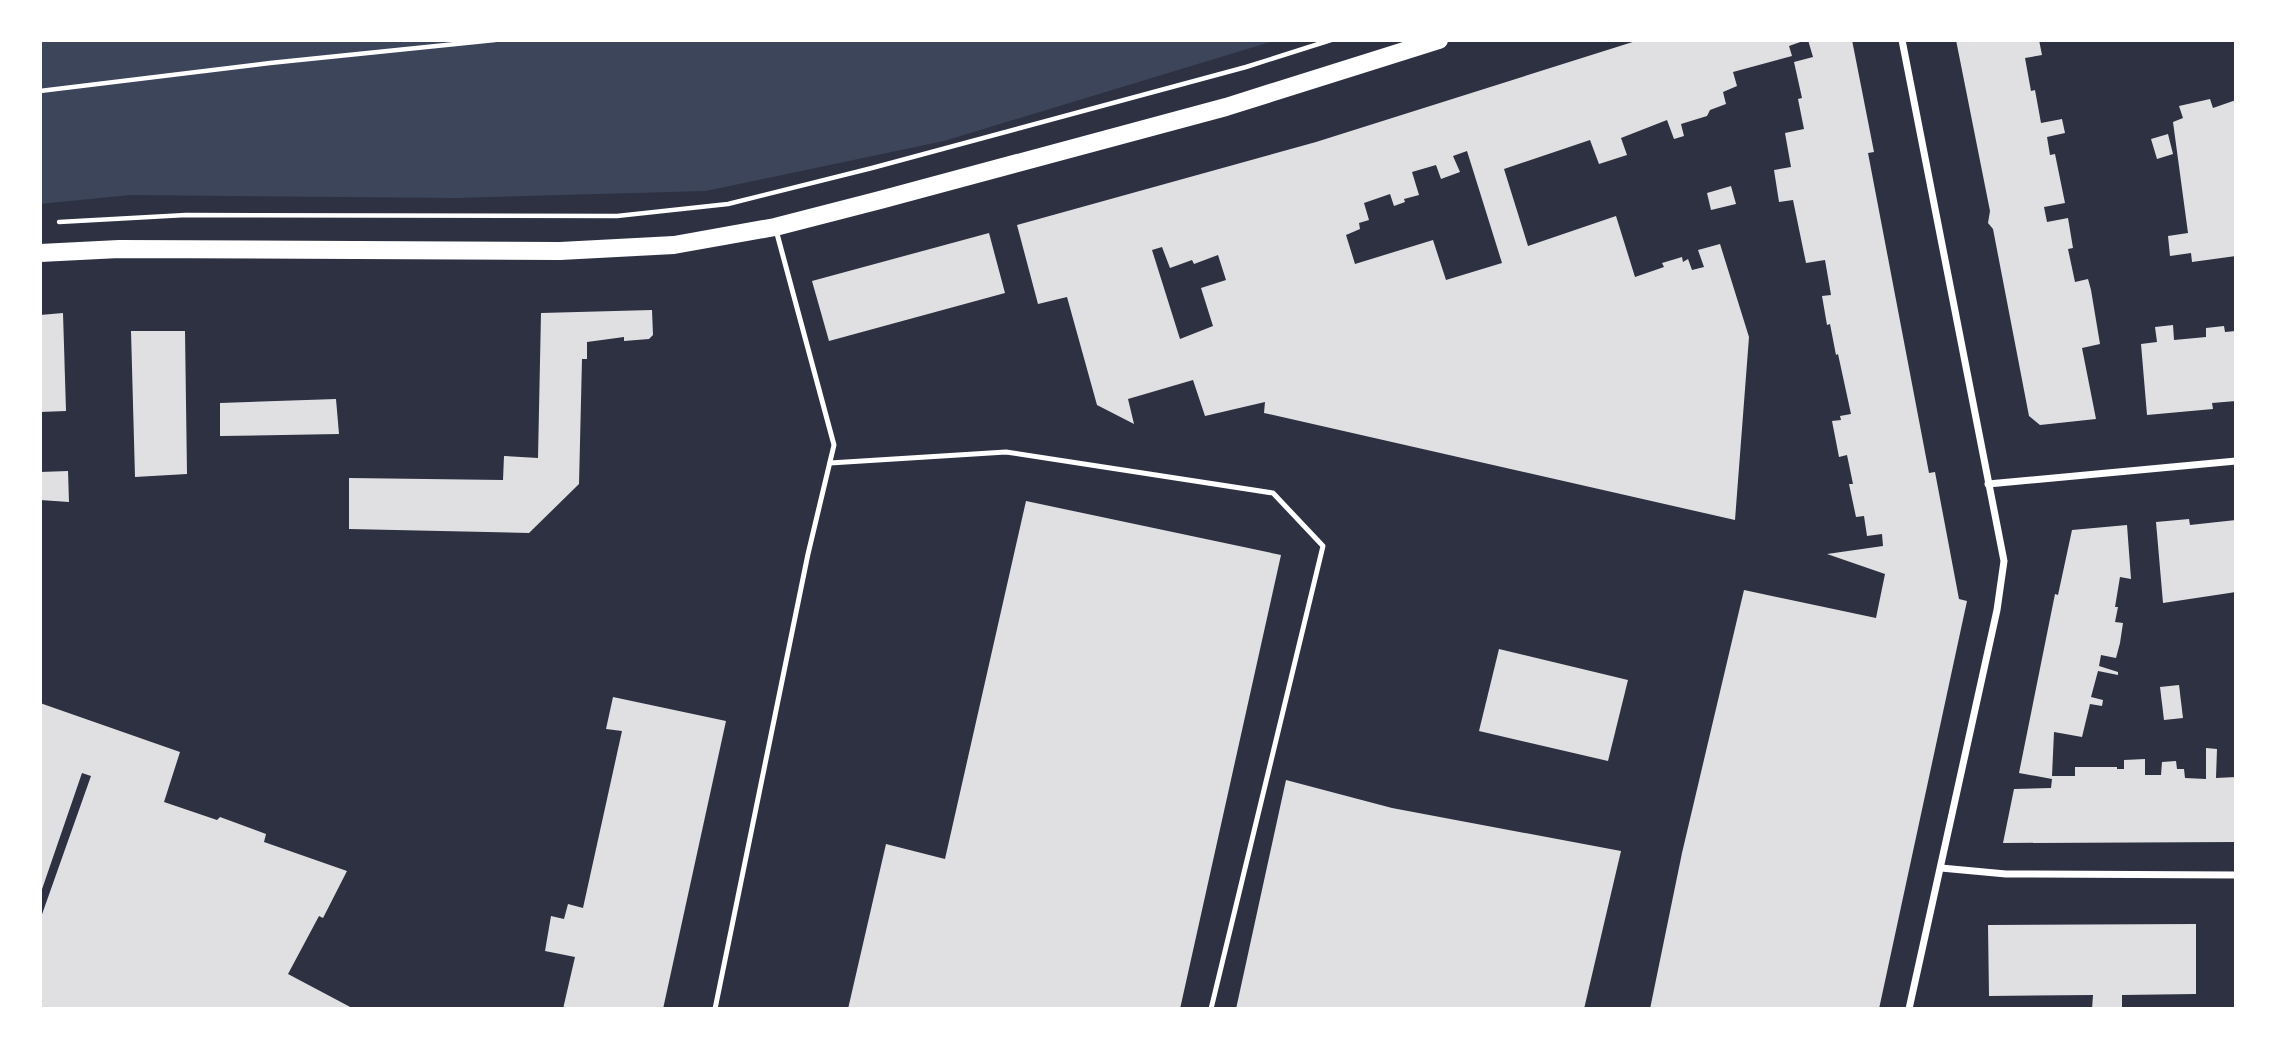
<svg xmlns="http://www.w3.org/2000/svg" width="2276" height="1049" viewBox="0 0 2276 1049" font-family="'Fira Sans Condensed',sans-serif">
<rect width="100%" height="100%" fill="#2d3142"/>
<path fill="#3c4559" d="M40,40H1277L944,141L706,191L456,198L131,195L40,204Z"/>
<g fill="#e0e0e3" fill-rule="evenodd">
<path d="M1639,40H1806L1789,46L1792,56L1733,72L1737,86L1723,92L1726,104L1710,110L1707,116L1681,124L1684,136L1674,139L1667,120L1621,138L1627,155L1599,164L1590,140L1504,169L1528,246L1616,216L1635,277L1664,267L1662,263L1682,257L1683,262L1688,259L1692,270L1704,267L1698,250L1720,244L1749,337L1735,520L1264,413L1265,402L1205,416L1193,380L1128,399L1134,424L1097,405L1067,297L1038,304L1017,225L1316,142ZM1467,151L1502,263L1446,280L1433,240L1355,264L1346,235L1360,229L1359,223L1369,220L1364,203L1390,194L1394,206L1405,202L1404,199L1419,195L1412,172L1436,165L1441,179L1460,172L1453,156ZM1162,247L1170,268L1192,260L1194,264L1218,255L1226,280L1201,288L1213,326L1180,339L1152,250Z"/>
<path d="M1808,40H1852L1874,152L1868,153L1929,473L1935,472L1959,599L1967,601L1879,1009H1650L1682,853L1744,590L1876,618L1885,574L1827,554L1883,546L1882,534L1867,536L1864,516L1856,517L1849,484H1853L1847,455L1839,457L1832,421L1841,420L1840,416L1851,414L1838,354L1836,355L1830,324L1827,325L1822,296L1831,295L1825,260L1806,263L1793,200L1779,202L1774,170L1791,167L1785,133L1804,129L1798,99L1802,98L1794,62L1813,57Z"/>
<path d="M1956,40H2039L2042,55L2025,58L2031,91L2035,90L2041,123L2062,119L2065,133L2047,137L2050,155L2055,154L2065,203L2044,207L2047,222L2068,218L2073,248L2068,249L2075,282L2088,279L2091,290L2100,344L2082,348L2096,419L2040,425L2029,416L1993,229L1988,223L1990,211Z"/>
<path d="M2210,99L2213,108L2236,100V256L2192,262L2191,253L2170,256L2168,236L2188,233L2173,122L2183,118L2179,106Z"/>
<path d="M2168,134L2173,154L2157,159L2151,139Z"/>
<path d="M1731,186L1736,204L1711,210L1707,193Z"/>
<path d="M989,233L1005,293L829,341L812,281Z"/>
<path d="M652,310L653,335L649,339L624,341V337L587,342V359H582L579,484L529,533L349,529V478L503,480L504,456L538,458L541,313Z"/>
<path d="M63,313L66,411L40,412V315Z"/>
<path d="M2173,325L2174,340L2206,337V328L2224,326L2225,332L2236,331V401L2212,403L2213,409L2147,415L2141,344L2157,342L2155,327Z"/>
<path d="M131,331H185L187,474L135,477Z"/>
<path d="M336,399L339,434L220,436V403Z"/>
<path d="M68,471L69,502L40,500V472Z"/>
<path d="M1026,501L1281,555L1180,1009H848L886,844L945,859Z"/>
<path d="M2189,519L2190,525L2236,520V592L2163,603L2156,522Z"/>
<path d="M2127,525L2131,579L2120,577L2115,607H2118L2115,622L2123,623L2120,643L2116,658L2101,655L2099,666L2118,672V675L2098,671L2091,697L2103,700L2102,706L2090,704L2082,737L2054,732L2052,776H2075V767H2117V769H2124V760L2145,759V775H2161L2162,762L2176,761L2177,769H2184L2185,778L2206,779V748L2217,749L2216,778L2236,777V842L2003,843L2014,789L2051,788L2052,779L2019,773L2055,594L2058,595L2072,530Z"/>
<path d="M1499,649L1628,680L1608,761L1479,731Z"/>
<path d="M2179,685L2183,718L2164,720L2160,687Z"/>
<path d="M613,697L726,721L663,1009H563L575,957L545,951L551,916L564,919L568,904L583,908L622,731L606,729Z"/>
<path d="M40,703L180,752L164,802L217,820L220,817L266,834L264,842L347,871L323,918L319,916L288,974L354,1009H40V920L91,776L82,773L40,895Z"/>
<path d="M1286,780L1392,808L1621,851L1584,1009H1236Z"/>
<path d="M2196,924V994L2122,995V1008L2092,1009L2093,995L1989,996L1988,925Z"/>
</g>
<g fill="none" stroke-linecap="round" stroke-linejoin="round">
<g stroke="#fff" stroke-width="4.5">
<path d="M40,91L270,63L495,40"/>
<path d="M59,222L186,215L617,216L728,204L872,168L1246,67L1331,40"/>
</g>
<g stroke="#fff" stroke-width="5">
<path d="M830,463L1006,452L1273,493L1323,546L1211,1009"/>
<path d="M715,1009L808,554L834,445L776,230"/>
</g>
<g stroke="#fff" stroke-width="7">
<path d="M1902,40L2004,561L1997,610L1909,1009"/>
<path d="M1988,484L2236,461"/>
<path d="M1941,868L2006,874L2236,875"/>
</g>
<path stroke="#fff" stroke-width="18" d="M40,253L119,249L560,251L674,245L775,227L880,200L1226,107L1439,40"/>
</g>
<rect width="2276" height="1049" fill="none" stroke="#ffffff" stroke-width="84"/>
</svg>
